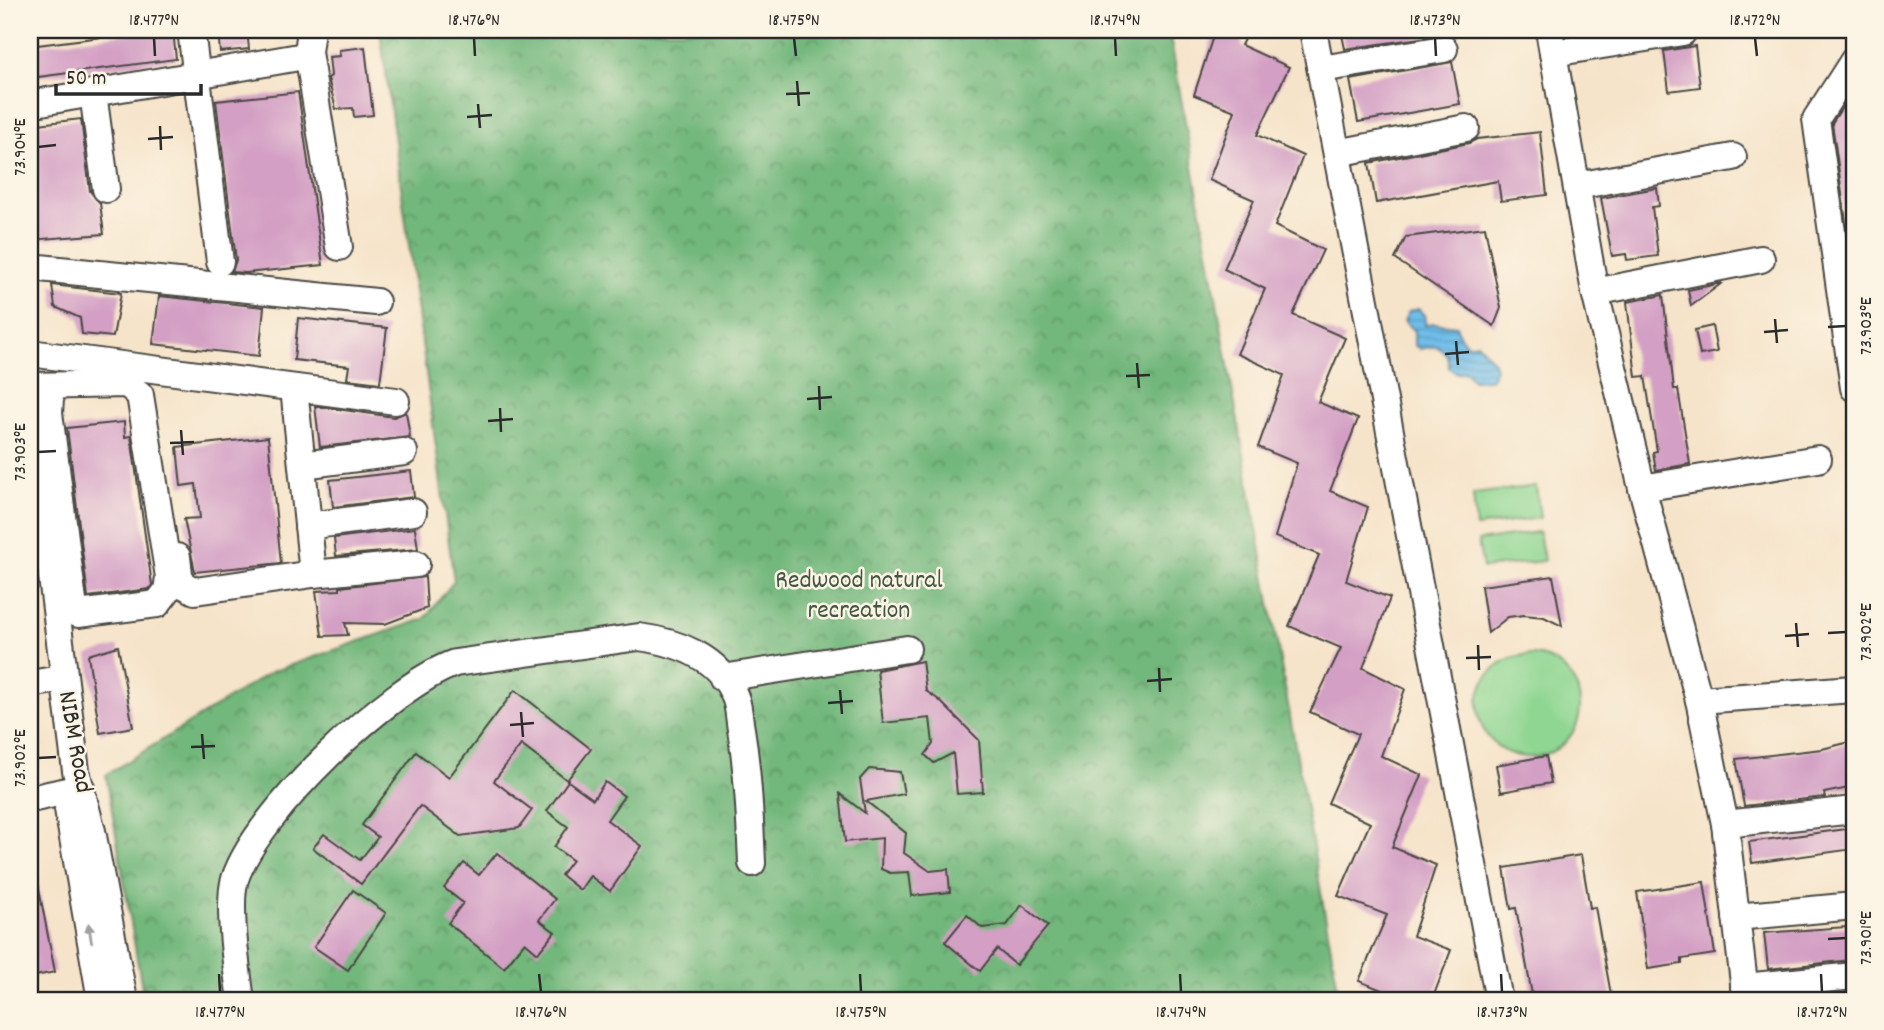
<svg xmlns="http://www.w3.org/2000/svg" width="1884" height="1030" viewBox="0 0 1884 1030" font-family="Dekko,sans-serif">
<defs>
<pattern id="forest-crowns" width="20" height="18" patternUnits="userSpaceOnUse" patternTransform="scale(1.75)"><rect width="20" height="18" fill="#72b77b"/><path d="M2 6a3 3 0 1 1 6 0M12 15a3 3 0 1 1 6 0" fill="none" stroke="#5e9565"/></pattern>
<pattern id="water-rules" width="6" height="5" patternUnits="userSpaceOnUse" patternTransform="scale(1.75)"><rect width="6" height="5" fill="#70beea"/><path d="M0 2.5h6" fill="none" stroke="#5c9bbe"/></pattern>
</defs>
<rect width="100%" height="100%" fill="#fcf5e5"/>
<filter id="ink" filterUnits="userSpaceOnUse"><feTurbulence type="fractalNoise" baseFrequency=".0143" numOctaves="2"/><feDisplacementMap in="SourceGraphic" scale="14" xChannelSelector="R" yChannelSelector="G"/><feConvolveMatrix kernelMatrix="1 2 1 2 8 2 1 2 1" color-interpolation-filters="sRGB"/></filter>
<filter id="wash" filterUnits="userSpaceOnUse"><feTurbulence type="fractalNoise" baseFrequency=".00686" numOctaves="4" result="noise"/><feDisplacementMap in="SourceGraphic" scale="28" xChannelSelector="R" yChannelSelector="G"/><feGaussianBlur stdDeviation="1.57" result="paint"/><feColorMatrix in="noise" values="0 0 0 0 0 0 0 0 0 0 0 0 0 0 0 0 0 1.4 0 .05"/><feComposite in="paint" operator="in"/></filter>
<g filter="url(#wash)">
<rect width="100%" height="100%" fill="#f6e4ca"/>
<path fill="url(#forest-crowns)" stroke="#4e7153" stroke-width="2" d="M380,30H1169L1340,1000H144L106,775L271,672L424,619L454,581Z"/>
<g fill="#8ed691" stroke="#5c805e" stroke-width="2">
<path d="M1536,486L1540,518L1476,527L1473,494Z"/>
<path d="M1539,532L1544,561L1483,568L1478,541Z"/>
<circle cx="1529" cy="706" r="51"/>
</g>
<path fill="url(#water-rules)" stroke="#4e748a" stroke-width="2" d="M1418,309L1425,316V325L1433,323L1456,326L1460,337L1469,346L1477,343L1494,362L1496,369L1490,380H1473L1465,371L1457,373L1449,368L1447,355L1437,346L1420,349L1414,345V331L1404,321L1408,312Z"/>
<g id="blocks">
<g fill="#d39fc4">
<path d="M157,30H173L176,59L30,78V46Z"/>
<path d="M218,30H247L249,49L220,52Z"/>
<path d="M1215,30H1249L1241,45L1289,67L1257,135L1303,156L1275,226L1323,250L1293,315L1345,338L1318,402L1358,419L1330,491L1368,507L1346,581L1390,598L1363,668L1405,689L1381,756L1422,775L1392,847L1436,865L1413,936L1451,950L1432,1000H1407L1359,981L1387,915L1338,896L1370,823L1328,803L1358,734L1310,712L1341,648L1289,626L1319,555L1275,537L1297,463L1258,447L1284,375L1237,354L1265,289L1224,269L1254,200L1209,180L1235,111L1194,95Z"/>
<path d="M1341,30H1447L1448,34L1345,49Z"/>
<path d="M1695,46L1700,87L1669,91L1664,51Z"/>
<path d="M365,47L373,115L354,117L353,108L336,109L328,78L331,76L329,57L340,56L339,50Z"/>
<path d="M1452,62L1460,104L1358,122L1350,80Z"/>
<path d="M1854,89V257H1851L1832,123Z"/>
<path d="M298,92L323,265L246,273L232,272L236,260L216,101Z"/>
<path d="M81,119L90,191L100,203L104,234L30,240V125Z"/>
<path d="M1540,132L1547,195L1501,201L1498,181L1376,203L1369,163L1469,143L1477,139Z"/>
<path d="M1657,188L1659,206L1652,207L1658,256L1627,260L1626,254L1612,256L1601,198Z"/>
<path d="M1485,227L1501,308L1494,326L1395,259L1406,237Z"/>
<path d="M1722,283L1691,306L1688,290Z"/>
<path d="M52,285L121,293L113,337L82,334L80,318L55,307Z"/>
<path d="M1663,295L1674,389H1678L1690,464L1656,470L1653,452L1657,451L1645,376L1636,377L1627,302Z"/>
<path d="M159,296L264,307L259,356L153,344Z"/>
<path d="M298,318L387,328L380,383L347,379L349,366L294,360Z"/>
<path d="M1712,326L1717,352L1700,355L1695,330Z"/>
<path d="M315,406L394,417L406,412L410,437L320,447Z"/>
<path d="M124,422L125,437L131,436L152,585L149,589L88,597L67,428Z"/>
<path d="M268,437L281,563L195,572L184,519L200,518L196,484L181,486L177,447Z"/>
<path d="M411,471L414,497L333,507L330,480Z"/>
<path d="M415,528L418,549L336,556L334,538Z"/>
<path d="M1553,576L1562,626L1544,617L1524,615L1508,617L1488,633L1481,586Z"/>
<path d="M425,577L427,608L385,624L345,623L348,635L322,636L316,591L340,590V587Z"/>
<path d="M118,646L133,727L100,733L88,655Z"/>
<path d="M922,661L926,691L939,700L979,740L983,792L957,794L953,753L934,763L925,755L933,744L930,718L883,723L877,670Z"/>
<path d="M515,690L591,749L567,780L521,745L494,781L532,810L519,828L460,836L420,806L361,884L313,848L324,834L360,860L378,837L362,825L416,752L449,777Z"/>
<path d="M1850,742L1851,746L1854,745V787L1824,793L1825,797L1744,806L1736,759L1822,749Z"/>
<path d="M1546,756L1551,783L1501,792L1496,765Z"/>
<path d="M869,769L900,772L904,794L866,801L906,833L904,853L930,871L948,869L950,892L912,896L909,872L890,873L881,869L882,838L845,842L840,794L865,813L860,779Z"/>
<path d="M568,781L593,799L605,782L624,796L607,820L642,846L610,891L590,876L580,890L561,875L572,860L554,847L568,827L547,811Z"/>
<path d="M1854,828V849L1752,863L1749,842Z"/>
<path d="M497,853L555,899L539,920L555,932L538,953L525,942L504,968L448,923L463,903L444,888L464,863L479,875Z"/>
<path d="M1581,855L1590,908L1595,907L1612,1000H1533L1516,908L1511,909L1504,868Z"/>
<path d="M37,879L55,972L30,977V880Z"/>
<path d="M1704,882L1715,954L1682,959V964L1648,969L1637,892Z"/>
<path d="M353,890L386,913L348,970L314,947Z"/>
<path d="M1022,905L1048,926L1016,965L997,949L980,971L945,942L967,915L982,928L1007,925Z"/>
<path d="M1846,927L1851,960L1768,969L1764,933Z"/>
</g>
</g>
</g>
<g filter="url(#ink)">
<use href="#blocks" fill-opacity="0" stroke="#494743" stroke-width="2"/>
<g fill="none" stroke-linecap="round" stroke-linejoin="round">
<defs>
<g id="minor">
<path d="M191,30L220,262"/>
<path d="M1313,30L1499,1000"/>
<path d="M1549,30L1595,292L1642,488L1699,700L1725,824L1746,1000"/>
<path d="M308,52L339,247"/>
<path d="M1553,53L1683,32"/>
<path d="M1854,60L1816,119L1854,388"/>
<path d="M1321,69L1444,49"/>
<path d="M93,93L106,189"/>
<path d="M30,104L299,57L308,52L311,30"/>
<path d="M1337,153L1466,128"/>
<path d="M1577,186L1733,157"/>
<path d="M30,267L376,302"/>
<path d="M1595,292L1761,259"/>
<path d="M30,353L396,401"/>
<path d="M30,386L127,384L140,395L169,577L167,591L157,604L78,614L74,609L49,413L51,386"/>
<path d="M294,388L313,574L416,564"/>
<path d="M30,399L76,771L92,831L124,1000"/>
<path d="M302,465L404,452"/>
<path d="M1642,488L1818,459"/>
<path d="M308,526L413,512"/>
<path d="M177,557L180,583L195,591L313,574"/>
<path d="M723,678L907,649"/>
<path d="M30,684L48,681"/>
<path d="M1699,700L1854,689"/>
<path d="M30,799L81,788"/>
<path d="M68,809L101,1000"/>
<path d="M1725,824L1854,810"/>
<path d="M1736,917L1854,906"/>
<path d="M1744,987L1854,976"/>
<path d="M241,1000C237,972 227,904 235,879C257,812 390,686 455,663L639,637C677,642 720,657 735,697C739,706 739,719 741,729C748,773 750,818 752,863"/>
</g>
</defs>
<use href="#minor" stroke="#494743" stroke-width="30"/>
<use href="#minor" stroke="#fff" stroke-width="26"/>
</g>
<defs><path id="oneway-solid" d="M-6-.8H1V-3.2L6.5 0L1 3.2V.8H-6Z" transform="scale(1.75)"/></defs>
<use fill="#a0a0a0" href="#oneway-solid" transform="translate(90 933) rotate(-99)"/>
</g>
<path fill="none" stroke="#2b2b2b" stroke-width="2.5" d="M154,38L155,56M474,38L475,56M794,38L796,56M1115,38L1116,56M1435,38L1436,56M1755,38L1757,56M797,81L799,106M786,94L810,93M478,104L480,128M467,117L492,115M160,126L161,150M148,139L173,137M38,147L56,145M1775,319L1777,343M1828,327L1846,326M1764,332L1788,330M1456,341L1458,365M1445,354L1469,352M1137,363L1139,388M1126,376L1150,375M819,386L820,410M807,399L832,397M500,408L501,432M488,421L513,419M181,430L183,455M170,443L194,442M38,452L56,451M1796,623L1798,647M1828,633L1846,632M1785,636L1809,634M1478,645L1479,670M1466,658L1491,657M1159,668L1160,692M1147,681L1172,679M840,690L842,714M828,703L853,701M521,712L523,737M510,725L534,723M202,734L204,759M191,747L215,746M38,758L56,757M1828,939L1846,938M219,974L220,992M539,974L541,992M860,974L861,992M1180,974L1181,992M1501,974L1502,992M1821,974L1822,992"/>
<g text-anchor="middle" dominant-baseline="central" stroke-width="5" stroke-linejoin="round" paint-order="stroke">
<g font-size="26" fill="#445644" stroke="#fcf5e5">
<text x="859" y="581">Redwood natural<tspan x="859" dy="30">recreation</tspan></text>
</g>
<g font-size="26" fill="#2b2b2b" stroke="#fcf5e5">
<text transform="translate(74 742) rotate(80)">NIBM Road</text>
</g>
</g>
<rect width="1884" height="1030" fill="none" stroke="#fcf5e5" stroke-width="77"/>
<path d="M56 84v10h145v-10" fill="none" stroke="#2b2b2b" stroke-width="3.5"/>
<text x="66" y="84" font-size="21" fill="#2b2b2b" stroke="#fcf5e5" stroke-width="5" paint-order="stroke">50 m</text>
<rect x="38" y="38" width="1808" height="954" fill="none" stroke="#2b2b2b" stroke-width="2.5"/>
<g font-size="18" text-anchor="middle" fill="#2b2b2b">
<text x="154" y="25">18.477°N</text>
<text x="474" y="25">18.476°N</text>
<text x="794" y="25">18.475°N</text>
<text x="1115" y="25">18.474°N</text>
<text x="1435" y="25">18.473°N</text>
<text x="1755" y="25">18.472°N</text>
<text transform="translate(19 147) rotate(-90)" y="6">73.904°E</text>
<text transform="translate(1865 326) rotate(-90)" y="6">73.903°E</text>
<text transform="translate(19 452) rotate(-90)" y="6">73.903°E</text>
<text transform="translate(1865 632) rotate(-90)" y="6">73.902°E</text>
<text transform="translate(19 758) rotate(-90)" y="6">73.902°E</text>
<text transform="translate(1865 938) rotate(-90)" y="6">73.901°E</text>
<text x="220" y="1017">18.477°N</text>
<text x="541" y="1017">18.476°N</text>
<text x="861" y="1017">18.475°N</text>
<text x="1181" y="1017">18.474°N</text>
<text x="1502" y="1017">18.473°N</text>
<text x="1822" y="1017">18.472°N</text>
</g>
</svg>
